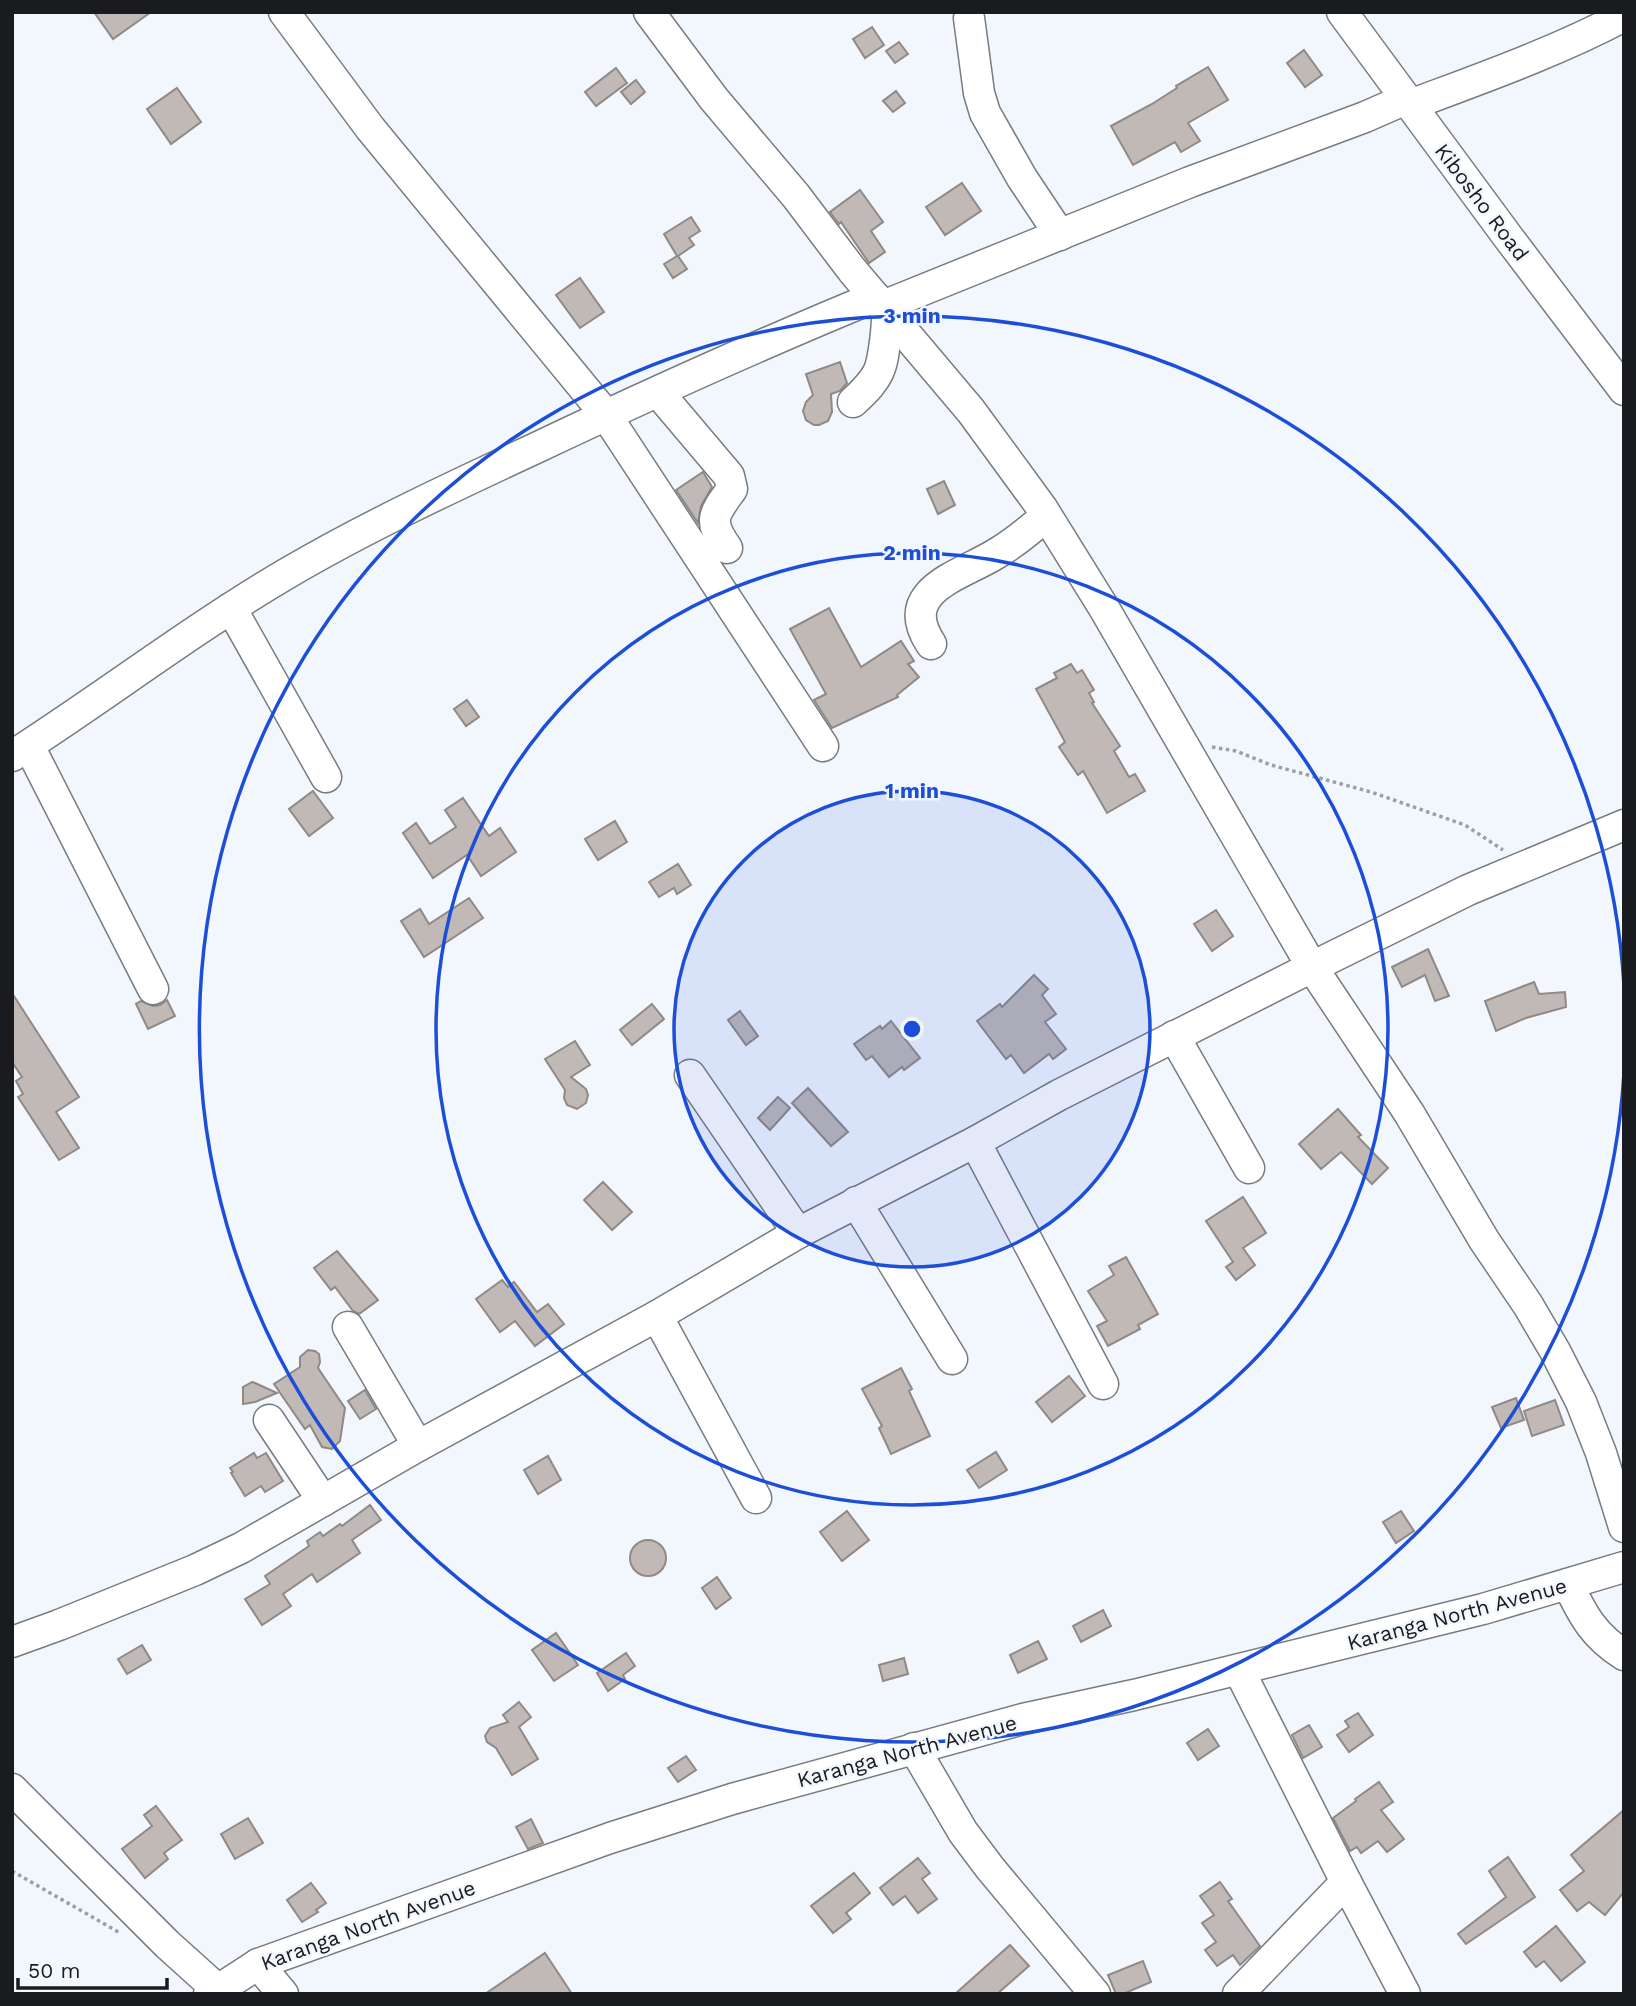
<svg xmlns="http://www.w3.org/2000/svg" width="1636" height="2006" viewBox="0 0 1636 2006" font-family="'Work Sans',sans-serif">
<rect width="100%" height="100%" fill="#f2f7fd"/>
<g fill="#c0b9b5" stroke="#908985" stroke-width="2">
<path d="M94,12H151L113,39Z"/>
<path d="M872,27L884,45L865,58L853,39Z"/>
<path d="M899,42L908,54L895,63L886,51Z"/>
<path d="M1304,50L1322,75L1305,87L1287,63Z"/>
<path d="M1208,67L1228,100L1188,123L1200,141L1181,152L1175,142L1133,165L1111,126L1152,104L1177,88L1176,86Z"/>
<path d="M616,68L627,83L596,106L585,92Z"/>
<path d="M636,80L645,92L631,104L621,92Z"/>
<path d="M177,88L201,122L171,144L147,109Z"/>
<path d="M896,91L905,103L893,112L883,101Z"/>
<path d="M962,183L981,211L945,235L926,207Z"/>
<path d="M860,190L883,222L871,231L885,252L869,263L841,222L839,224L830,212Z"/>
<path d="M691,217L700,231L689,238L694,245L678,256L687,269L673,278L664,264L677,256L664,234Z"/>
<path d="M580,278L604,312L580,328L556,295Z"/>
<path d="M840,362L847,383L840,391L831,394L832,412L828,421L819,425H814L806,420L803,411L806,402L813,395L806,374Z"/>
<path d="M703,472L712,487L701,506L698,523L676,490Z"/>
<path d="M944,481L955,505L938,514L927,489Z"/>
<path d="M829,608L861,667L901,641L914,661L908,664L919,677L897,695L898,697L832,728L814,700L826,694L790,629Z"/>
<path d="M1071,664L1077,673L1082,670L1094,690L1089,693L1094,702L1092,703L1120,746L1114,751L1129,777L1135,774L1145,791L1107,813L1083,771L1078,775L1059,747L1065,742L1036,689L1057,678L1054,673Z"/>
<path d="M467,700L479,717L466,726L454,709Z"/>
<path d="M313,791L333,818L309,836L289,809Z"/>
<path d="M463,798L489,836L500,828L516,852L481,876L467,855L433,878L403,833L416,823L430,844L456,827L445,810Z"/>
<path d="M615,821L627,842L598,860L585,839Z"/>
<path d="M678,864L691,885L677,894L674,888L659,897L649,882Z"/>
<path d="M469,898L483,918L424,957L401,921L420,909L429,924Z"/>
<path d="M1216,910L1233,936L1212,951L1194,924Z"/>
<path d="M1428,949L1449,996L1435,1001L1425,975L1402,987L1392,967Z"/>
<path d="M1034,975L1048,989L1042,995L1056,1014L1045,1022L1066,1049L1053,1059L1049,1054L1024,1073L1011,1055L1006,1059L977,1021L1000,1004L1002,1007Z"/>
<path d="M1534,982L1539,994L1565,992L1566,1007L1526,1018L1496,1031L1485,1001Z"/>
<path d="M12,993L79,1097L56,1112L79,1148L59,1160L18,1097L23,1094L16,1081L22,1077L12,1062Z"/>
<path d="M167,1000L175,1016L148,1029L136,1004L141,1001L153,1006L160,1005Z"/>
<path d="M652,1004L664,1019L632,1045L620,1030Z"/>
<path d="M740,1011L758,1036L746,1045L728,1020Z"/>
<path d="M891,1021L920,1058L904,1070L902,1067L889,1077L872,1056L866,1060L854,1044L880,1026L882,1029Z"/>
<path d="M575,1041L590,1065L571,1077L586,1089L588,1095L586,1103L577,1109L567,1105L564,1098L565,1090L545,1059Z"/>
<path d="M808,1088L848,1132L831,1146L792,1103Z"/>
<path d="M778,1097L790,1108L770,1130L758,1118Z"/>
<path d="M1338,1109L1361,1135L1358,1137L1388,1168L1372,1184L1341,1152L1321,1169L1299,1144Z"/>
<path d="M603,1182L632,1212L612,1230L584,1200Z"/>
<path d="M1243,1197L1266,1233L1243,1248L1255,1265L1236,1280L1226,1267L1233,1262L1206,1221Z"/>
<path d="M337,1251L378,1300L359,1314L353,1311L335,1287L331,1290L314,1268Z"/>
<path d="M1126,1257L1158,1314L1138,1325L1140,1329L1108,1346L1097,1326L1107,1321L1088,1291L1114,1275L1109,1266Z"/>
<path d="M502,1280L508,1287L514,1282L537,1312L548,1304L564,1324L535,1346L515,1321L500,1332L476,1299Z"/>
<path d="M308,1350L315,1351L319,1354L320,1362L318,1368L345,1408L340,1441L332,1449L322,1447L310,1425L305,1429L274,1384L300,1367V1357Z"/>
<path d="M901,1368L912,1389L909,1391L930,1436L891,1454L879,1428L882,1426L862,1389Z"/>
<path d="M1069,1376L1085,1396L1052,1422L1036,1402Z"/>
<path d="M252,1382L255,1383L277,1393L255,1402L243,1404V1387Z"/>
<path d="M365,1390L376,1409L360,1419L348,1401Z"/>
<path d="M1516,1398L1524,1420L1501,1428L1492,1407Z"/>
<path d="M1555,1400L1564,1425L1532,1436L1524,1411Z"/>
<path d="M996,1452L1007,1470L979,1488L967,1470Z"/>
<path d="M254,1453L257,1458L266,1453L283,1481L265,1492L261,1486L245,1496L231,1473L233,1472L230,1468Z"/>
<path d="M548,1456L561,1480L538,1494L524,1470Z"/>
<path d="M370,1505L381,1520L352,1540L360,1553L317,1582L312,1574L283,1594L291,1606L262,1625L245,1599L270,1584L265,1576L309,1546L307,1541L320,1532L323,1536L340,1524L342,1526Z"/>
<path d="M847,1511L869,1540L842,1561L820,1532Z"/>
<path d="M1401,1511L1414,1531L1396,1543L1383,1522Z"/>
<circle cx="648" cy="1558" r="18"/>
<path d="M717,1577L731,1598L716,1609L702,1588Z"/>
<path d="M1103,1610L1111,1626L1081,1642L1073,1626Z"/>
<path d="M556,1633L578,1665L554,1681L532,1650Z"/>
<path d="M1038,1641L1047,1659L1018,1673L1010,1655Z"/>
<path d="M142,1645L151,1660L127,1674L118,1659Z"/>
<path d="M626,1653L635,1666L623,1675L625,1679L608,1691L597,1673Z"/>
<path d="M904,1658L908,1674L883,1681L879,1665Z"/>
<path d="M519,1702L531,1717L519,1727L538,1759L512,1775L496,1748L487,1742L485,1736L490,1728L508,1722L503,1715Z"/>
<path d="M1358,1713L1373,1735L1349,1752L1337,1735L1349,1727L1345,1721Z"/>
<path d="M1309,1725L1322,1747L1303,1758L1292,1735Z"/>
<path d="M1208,1729L1219,1746L1198,1760L1187,1743Z"/>
<path d="M686,1756L696,1770L678,1782L668,1768Z"/>
<path d="M1379,1782L1393,1802L1381,1810L1404,1839L1387,1852L1378,1841L1361,1853L1357,1847L1350,1851L1333,1818L1356,1801L1355,1799Z"/>
<path d="M156,1806L182,1840L164,1853L168,1859L145,1878L122,1849L152,1826L144,1815Z"/>
<path d="M1624,1810V1892L1605,1915L1589,1902L1577,1911L1560,1890L1584,1871L1571,1855Z"/>
<path d="M248,1818L263,1843L235,1859L221,1834Z"/>
<path d="M531,1819L543,1843L528,1849L516,1827Z"/>
<path d="M1508,1857L1535,1897L1466,1944L1458,1934L1506,1897L1489,1871Z"/>
<path d="M918,1858L930,1873L922,1879L937,1899L918,1913L905,1896L893,1905L880,1888Z"/>
<path d="M854,1873L870,1893L846,1913L851,1919L833,1933L811,1906Z"/>
<path d="M1220,1882L1232,1899L1228,1901L1260,1946L1240,1965L1233,1955L1217,1966L1205,1950L1216,1942L1202,1923L1214,1915L1200,1896Z"/>
<path d="M311,1883L326,1903L316,1910L318,1912L302,1922L287,1900Z"/>
<path d="M1556,1926L1585,1962L1561,1981L1544,1961L1536,1967L1524,1952Z"/>
<path d="M1010,1945L1029,1966L997,1994H955Z"/>
<path d="M545,1953L572,1994H485Z"/>
<path d="M1143,1961L1151,1982L1123,1994H1116L1108,1975Z"/>
</g>
<g fill="none" stroke-linecap="round" stroke-linejoin="round">
<defs>
<g id="minor">
<path d="M284,12L370,128L606,415L823,746"/>
<path d="M649,12L714,99L796,196L852,270L971,411L1042,508L1104,608L1312,967L1409,1113L1484,1240L1528,1305L1555,1351L1581,1402L1601,1453L1624,1527"/>
<path d="M1342,12L1508,237L1624,390"/>
<path d="M969,18L979,93L985,113L1022,178L1060,235"/>
<path d="M1410,105C1482,78 1556,52 1624,16"/>
<path d="M883,306L1190,182L1365,117L1406,99"/>
<path d="M658,392L729,476L732,489C714,514 707,520 727,548"/>
<path d="M853,402C881,376 882,370 886,333C887,325 887,319 887,311"/>
<path d="M231,608L326,777"/>
<path d="M931,644C896,591 959,576 994,555C1013,544 1030,530 1046,516"/>
<path d="M29,746L153,989"/>
<path d="M12,756C104,697 191,630 286,574C366,527 452,487 536,448C648,395 761,344 875,297"/>
<path d="M1174,1036L1249,1168"/>
<path d="M690,1075L798,1233"/>
<path d="M975,1142L1103,1384"/>
<path d="M856,1202L952,1359"/>
<path d="M657,1316L756,1498"/>
<path d="M348,1327L418,1446"/>
<path d="M269,1420L323,1501"/>
<path d="M1568,1584C1583,1616 1594,1636 1624,1655"/>
<path d="M12,1642L59,1625L195,1570L241,1548L418,1446L657,1316L798,1233L975,1142L1059,1095L1312,967L1468,890L1624,825"/>
<path d="M1239,1670L1346,1882L1405,1994"/>
<path d="M914,1748L963,1832L990,1868L1095,1994"/>
<path d="M12,1789L167,1944L218,1990"/>
<path d="M258,1964L283,1994"/>
<path d="M209,1994L218,1990L258,1964L610,1838L732,1799L1023,1719L1134,1695L1483,1609L1624,1567"/>
<path d="M1238,1994L1346,1882"/>
</g>
</defs>
<use href="#minor" stroke="#777c81" stroke-width="33"/>
<g stroke="#9ca0a5" stroke-width="3.5" stroke-dasharray="3.5 3.5" stroke-linecap="butt">
<path d="M1212,747L1236,751L1271,765L1371,792L1465,825L1503,850"/>
<path d="M12,1871L120,1933"/>
</g>
<use href="#minor" stroke="#fff" stroke-width="30"/>
</g>
<circle cx="912" cy="1029" r="238" fill="#1d4ed8" fill-opacity=".12"/>
<g fill="none" stroke="#1d4ed8" stroke-width="3.5">
<circle cx="912" cy="1029" r="238"/>
<circle cx="912" cy="1029" r="476"/>
<path d="M1624 1073A713 713 0 1 1 1624 985"/>
</g>
<g text-anchor="middle" dominant-baseline="central" stroke-width="5" stroke-linejoin="round" paint-order="stroke">
<g font-size="21" fill="#1a1b1e" stroke="#f2f7fd">
<text transform="translate(1482 202) rotate(53)">Kibosho Road</text>
<text transform="translate(1457 1614) rotate(-15)">Karanga North Avenue</text>
<text transform="translate(907 1751) rotate(-15)">Karanga North Avenue</text>
<text transform="translate(368 1925) rotate(-20)">Karanga North Avenue</text>
</g>
</g>
<circle cx="912" cy="1029" r="10" fill="#1d4ed8" stroke="#f2f7fd" stroke-width="3.5"/>
<g font-size="21" text-anchor="middle" font-weight="bold" fill="#1d4ed8" stroke="#f2f7fd" stroke-width="5" stroke-linejoin="round" paint-order="stroke">
<text x="912" y="323">3 min</text>
<text x="912" y="560">2 min</text>
<text x="912" y="798">1 min</text>
</g>
<rect width="1636" height="2006" fill="none" stroke="#1a1b1e" stroke-width="28"/>
<path d="M18 1978v10h149v-10" fill="none" stroke="#1a1b1e" stroke-width="3.5"/>
<text x="28" y="1978" font-size="21" fill="#1a1b1e" stroke="#f2f7fd" stroke-width="5" paint-order="stroke">50 m</text>
</svg>
